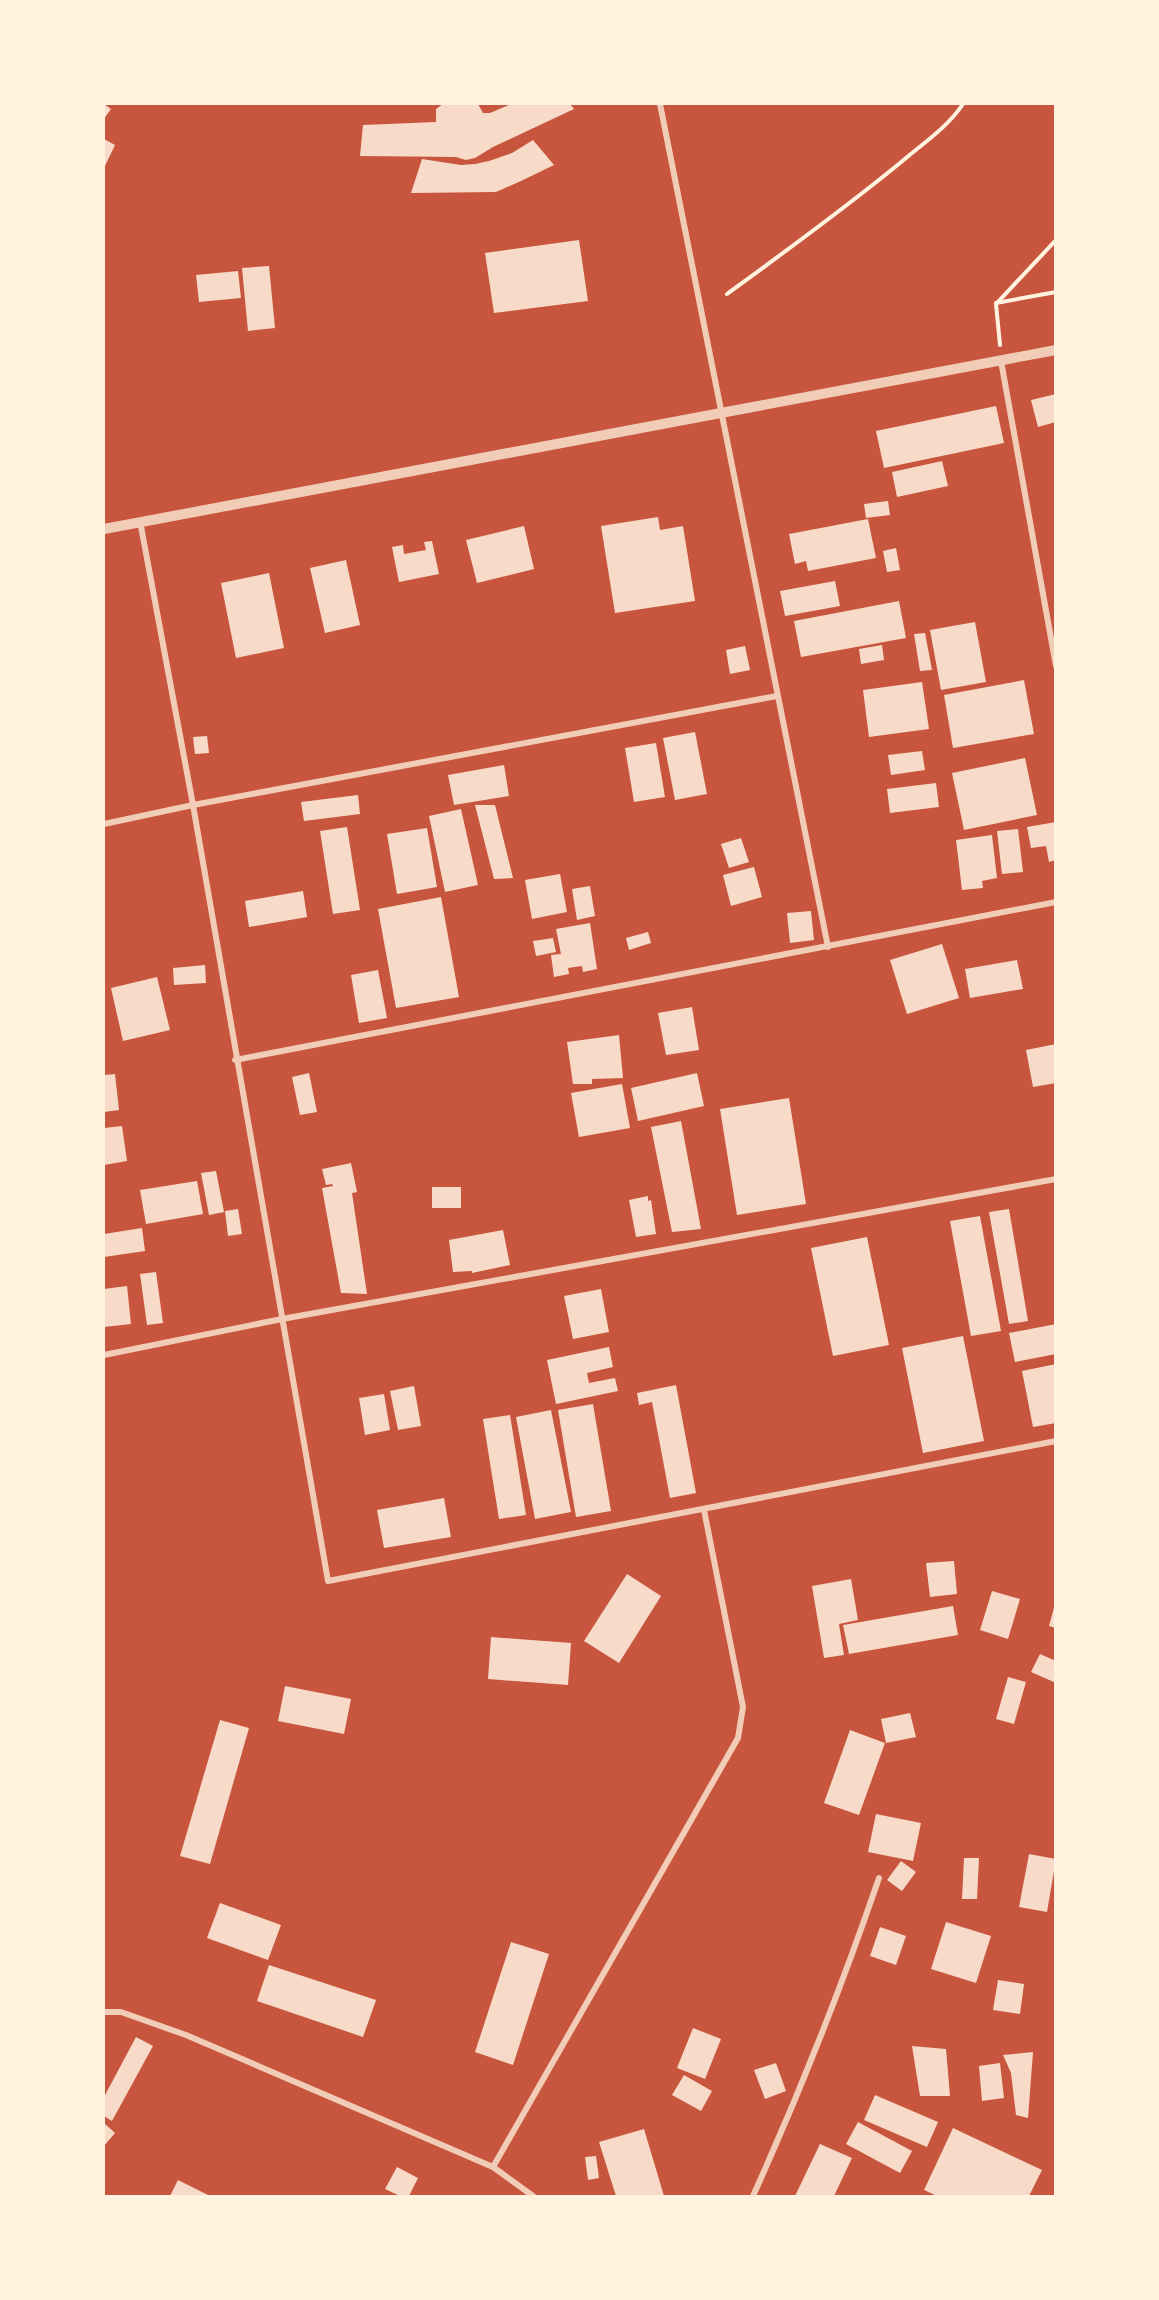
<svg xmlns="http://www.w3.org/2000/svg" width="1159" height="2300" viewBox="0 0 1159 2300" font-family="'Work Sans',sans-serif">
<rect width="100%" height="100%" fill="#c8553d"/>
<g fill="#f7dbc8">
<path d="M104,104L111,109L104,119Z"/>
<path d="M443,104H478L483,113H490L511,104H570L574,109L493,147L475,158L466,160L456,157L360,156L363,125L436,122V109Z"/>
<path d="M104,139L115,145L104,168Z"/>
<path d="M533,140L554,165L521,181L496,192L411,193L422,159L461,165L475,164L489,161L512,153Z"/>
<path d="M579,240L588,301L494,313L485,253Z"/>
<path d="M269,266L275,328L248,331L242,268Z"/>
<path d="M238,271L241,298L199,302L196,275Z"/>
<path d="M1056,394V422L1038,427L1031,400Z"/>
<path d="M996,406L1004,443L884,468L876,431Z"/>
<path d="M942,461L948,486L897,497L892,472Z"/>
<path d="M888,501L890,515L866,518L864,504Z"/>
<path d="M658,517L660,530L683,526L695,601L615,613L601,526Z"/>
<path d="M868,519L876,558L808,571L806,561L795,564L789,534Z"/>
<path d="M524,526L534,569L477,583L466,540Z"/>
<path d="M432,541L439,574L399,582L392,547L403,545L404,554L426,550L424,542Z"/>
<path d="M896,548L900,570L887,572L883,551Z"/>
<path d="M346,560L360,625L325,633L310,568Z"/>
<path d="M269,573L284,648L236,658L221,583Z"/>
<path d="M835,581L840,606L785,616L780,591Z"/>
<path d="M899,601L906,638L801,657L794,621Z"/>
<path d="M975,622L986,682L941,690L930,630Z"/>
<path d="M925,633L932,670L920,671L914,634Z"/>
<path d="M882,645L884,660L861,664L859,649Z"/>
<path d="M745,646L750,670L730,674L726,650Z"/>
<path d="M1024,680L1034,734L953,748L944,695Z"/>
<path d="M922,682L929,729L869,737L863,690Z"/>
<path d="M695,732L707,794L675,800L663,738Z"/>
<path d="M207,736L209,753L195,754L193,737Z"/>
<path d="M656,743L665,797L634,802L625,748Z"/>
<path d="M922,751L925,770L891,775L888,755Z"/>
<path d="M1025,758L1037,815L964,830L952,773Z"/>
<path d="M504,765L509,796L454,805L448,775Z"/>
<path d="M936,783L939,807L890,813L887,789Z"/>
<path d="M358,795L360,814L304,821L301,802Z"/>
<path d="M475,805H495L513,878L494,879Z"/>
<path d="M461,809L478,885L445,892L429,816Z"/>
<path d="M1056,822V860L1049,862L1046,846L1031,848L1027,827Z"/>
<path d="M347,827L360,910L333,914L320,831Z"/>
<path d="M427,828L437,887L397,894L387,834Z"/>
<path d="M1018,829L1023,872L1002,874L997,831Z"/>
<path d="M992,835L997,878L982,881L983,888L962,890L956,840Z"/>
<path d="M741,838L749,862L729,868L721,844Z"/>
<path d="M754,867L762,897L731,906L723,875Z"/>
<path d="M560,874L567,912L532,919L525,880Z"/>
<path d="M590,886L595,916L577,920L572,889Z"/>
<path d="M303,891L307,917L249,927L245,901Z"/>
<path d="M441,897L459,997L396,1008L378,909Z"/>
<path d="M811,911L814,940L790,943L787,913Z"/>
<path d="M590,923L597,969L583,972L582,966L568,968L569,974L554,977L551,955L561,954L556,929Z"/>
<path d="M648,932L651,943L629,950L626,938Z"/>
<path d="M553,938L556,952L536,956L533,941Z"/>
<path d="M942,944L959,998L907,1014L890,960Z"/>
<path d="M1017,960L1023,989L970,998L965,969Z"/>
<path d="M205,965L206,983L174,985L173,968Z"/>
<path d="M378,970L387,1018L359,1023L351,975Z"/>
<path d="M157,977L170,1030L123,1041L111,988Z"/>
<path d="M692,1007L699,1050L666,1055L658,1013Z"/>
<path d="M619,1035L623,1078L592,1079V1084H573L567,1042Z"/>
<path d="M1056,1044V1083L1033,1087L1026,1050Z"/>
<path d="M309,1073L317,1112L300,1115L292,1077Z"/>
<path d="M697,1073L704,1106L638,1121L631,1088Z"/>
<path d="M115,1074L119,1110L104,1112V1075Z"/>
<path d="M622,1084L630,1128L579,1137L571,1093Z"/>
<path d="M789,1098L806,1204L737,1215L720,1109Z"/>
<path d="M681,1121L701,1229L672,1232L651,1127Z"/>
<path d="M122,1126L127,1161L104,1165V1128Z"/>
<path d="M351,1163L357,1192L352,1193L367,1294L341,1293L322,1188L333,1186L332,1184L326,1185L322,1169Z"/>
<path d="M216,1171L224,1212L209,1215L201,1173Z"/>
<path d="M197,1181L203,1214L146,1224L140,1190Z"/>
<rect x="432" y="1187" width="29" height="21"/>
<path d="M648,1196V1201L651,1200L656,1234L636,1237L629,1200Z"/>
<path d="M238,1209L242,1234L228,1236L225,1211Z"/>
<path d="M1009,1209L1028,1321L1009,1324L989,1212Z"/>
<path d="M980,1216L1001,1331L971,1336L950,1221Z"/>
<path d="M142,1228L145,1251L104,1257V1234Z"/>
<path d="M503,1230L510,1265L472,1273V1271L453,1272L449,1240Z"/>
<path d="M867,1237L889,1345L833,1356L811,1248Z"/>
<path d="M156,1272L163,1323L147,1325L140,1274Z"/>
<path d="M127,1286L131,1324L104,1327V1289Z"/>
<path d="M601,1289L609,1332L573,1339L564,1296Z"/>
<path d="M1056,1324V1354L1015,1362L1009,1333Z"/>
<path d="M963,1336L984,1441L923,1453L902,1348Z"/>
<path d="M609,1347L613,1367L587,1373L589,1383L615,1378L618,1391L556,1404L547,1360Z"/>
<path d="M1056,1364V1423L1033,1427L1022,1371Z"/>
<path d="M676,1385L696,1493L670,1498L652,1402L639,1405L637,1393Z"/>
<path d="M414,1386L421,1426L398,1430L390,1391Z"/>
<path d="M384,1394L390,1430L365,1435L359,1398Z"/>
<path d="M593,1404L611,1511L576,1517L558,1410Z"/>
<path d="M551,1410L571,1512L535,1519L516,1417Z"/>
<path d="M510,1415L526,1515L499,1519L483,1419Z"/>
<path d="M444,1498L451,1537L384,1548L377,1510Z"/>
<path d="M954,1561L957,1594L930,1597L926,1563Z"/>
<path d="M627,1574L661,1596L619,1663L584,1641Z"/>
<path d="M851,1579L858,1620L839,1624L844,1655L824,1658L812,1586Z"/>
<path d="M992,1591L1020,1599L1008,1639L980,1630Z"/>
<path d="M1055,1604H1056V1628L1049,1626Z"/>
<path d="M953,1606L958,1635L849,1654L843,1625Z"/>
<path d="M491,1637L571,1643L568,1685L488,1679Z"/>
<path d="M1040,1654L1056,1661V1683L1031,1672Z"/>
<path d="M1008,1677L1026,1682L1014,1724L996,1719Z"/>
<path d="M285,1686L351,1699L344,1734L278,1721Z"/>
<path d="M910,1713L916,1737L886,1743L881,1719Z"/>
<path d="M220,1720L249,1728L210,1864L180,1856Z"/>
<path d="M850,1730L885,1743L859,1815L824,1803Z"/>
<path d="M876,1814L921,1823L913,1861L868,1852Z"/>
<path d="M1029,1854L1056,1859L1047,1912L1019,1907Z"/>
<path d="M964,1858H979L977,1899H962Z"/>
<path d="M901,1861L916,1872L902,1891L887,1880Z"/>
<path d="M220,1903L281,1925L268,1960L207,1938Z"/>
<path d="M946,1922L991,1936L976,1983L931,1969Z"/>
<path d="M880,1927L906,1936L896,1965L870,1956Z"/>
<path d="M511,1942L549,1954L513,2065L475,2052Z"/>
<path d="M269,1965L376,2000L363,2037L257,2001Z"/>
<path d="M998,1980L1024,1984L1020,2014L993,2010Z"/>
<path d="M693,2028L721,2039L705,2079L677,2068Z"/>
<path d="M136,2037L153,2046L112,2121L104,2116V2097Z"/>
<path d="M912,2046L946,2049L950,2096H920Z"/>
<path d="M1033,2052L1028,2118L1016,2115L1011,2073L1003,2055Z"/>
<path d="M776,2063L786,2091L765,2099L754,2070Z"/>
<path d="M1000,2063L1004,2098L982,2101L979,2066Z"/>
<path d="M684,2075L712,2091L701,2111L672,2095Z"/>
<path d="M875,2095L938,2122L927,2147L864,2120Z"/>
<path d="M858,2122L912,2151L900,2173L846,2144Z"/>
<path d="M104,2123L115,2133L104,2146Z"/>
<path d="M953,2128L1042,2170L1029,2196H937L924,2190Z"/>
<path d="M644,2129L664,2196H616L599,2142Z"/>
<path d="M820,2144L852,2158L834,2196H795Z"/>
<path d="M596,2156L599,2178L588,2180L585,2157Z"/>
<path d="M397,2167L418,2178L409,2196H400L385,2189Z"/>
<path d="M178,2180L210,2196H170Z"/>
</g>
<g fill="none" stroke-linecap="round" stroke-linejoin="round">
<g stroke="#fff3e0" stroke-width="4">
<path d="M727,294C786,251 844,209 900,163C922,144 947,128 963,104"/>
<path d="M996,303L1056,292"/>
<path d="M1000,345L996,304L1056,240"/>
</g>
<g stroke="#f1ccb7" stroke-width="6">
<path d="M660,104L828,947"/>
<path d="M1001,361L1056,666"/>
<path d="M140,521L193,805L328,1581L1056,1441"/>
<path d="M104,824L193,805L777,696"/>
<path d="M235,1060L1056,902"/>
<path d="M104,1355L282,1319L1056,1179"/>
<path d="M104,2012H121L186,2035L493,2167L533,2196"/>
<path d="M493,2167L738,1738L743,1707L704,1510"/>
<path d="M753,2196C800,2092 842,1986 879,1878"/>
</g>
<path stroke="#f1ccb7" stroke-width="10" d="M104,529L1056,350"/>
</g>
<rect width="1159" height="2300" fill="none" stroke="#fff3e0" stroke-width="210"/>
</svg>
